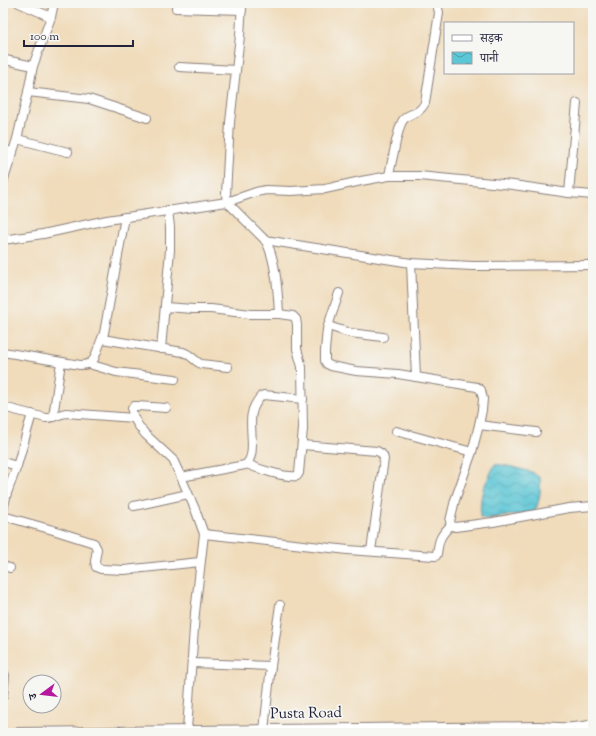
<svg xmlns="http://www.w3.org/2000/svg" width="596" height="736" viewBox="0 0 596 736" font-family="'Sorts Mill Goudy','Noto Serif Devanagari',serif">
<defs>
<pattern id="water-waves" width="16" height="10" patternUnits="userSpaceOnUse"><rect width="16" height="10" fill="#5bc6d5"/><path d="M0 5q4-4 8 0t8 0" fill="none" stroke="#4ba0ae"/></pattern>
</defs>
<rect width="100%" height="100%" fill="#f6f6f2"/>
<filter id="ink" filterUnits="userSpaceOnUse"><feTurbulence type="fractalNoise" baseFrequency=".025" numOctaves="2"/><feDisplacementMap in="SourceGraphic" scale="8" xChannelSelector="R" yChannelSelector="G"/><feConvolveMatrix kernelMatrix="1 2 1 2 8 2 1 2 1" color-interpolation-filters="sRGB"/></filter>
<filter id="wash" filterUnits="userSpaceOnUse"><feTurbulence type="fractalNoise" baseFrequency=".012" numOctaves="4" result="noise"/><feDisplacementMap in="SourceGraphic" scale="16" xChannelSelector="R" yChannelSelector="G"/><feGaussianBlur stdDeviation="0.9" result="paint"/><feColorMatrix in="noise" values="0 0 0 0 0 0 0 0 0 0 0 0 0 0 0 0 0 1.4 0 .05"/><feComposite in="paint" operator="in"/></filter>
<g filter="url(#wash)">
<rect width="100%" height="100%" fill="#f0dbba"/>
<path fill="url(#water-waves)" stroke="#3e7488" d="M495,464L513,467L532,472L540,478C541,489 540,503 534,512L486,519L480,517L481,499L483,489Z"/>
</g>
<g filter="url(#ink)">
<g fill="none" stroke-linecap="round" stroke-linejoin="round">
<defs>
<g id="minor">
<path d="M19,3L51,17"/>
<path d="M242,3L240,36L230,122L226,194L227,202L265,240C276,257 278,293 279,314"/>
<path d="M176,8L242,10"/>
<path d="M3,59L10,61L33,66"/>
<path d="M179,67L236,70"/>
<path d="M28,92L89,99L147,118"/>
<path d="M17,139L68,152"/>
<path d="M3,149L13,153"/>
<path d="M389,176C391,164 394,153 396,141C398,135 399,126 403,120C409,112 418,116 425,103L439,13L438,8L436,3"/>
<path d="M3,182L17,139L28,92L33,66L51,17L54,3"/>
<path d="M569,193L577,103"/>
<path d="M3,240L43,234L107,220L227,202L256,192L266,190L291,191L325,189L361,181L389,176H419L513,185L569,193L593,195"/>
<path d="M265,240L411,263L473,266L593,265"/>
<path d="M411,263L416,377"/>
<path d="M339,293L327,329L325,351V361L327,364L331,366L356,371L398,374L477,387L481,390L483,399L482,410L479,425L472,452L455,500L450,521L451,525L455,527L493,522L569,508L593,506"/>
<path d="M165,307L193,309H211L243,313L250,314H279L293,316L296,319L297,325V349L302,367L303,429L299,473L297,476C286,478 258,469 247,464"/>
<path d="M328,326L350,333L383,337"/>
<path d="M102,339L183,352C192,355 194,361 201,364L228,367"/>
<path d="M161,349L170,250V227L168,210"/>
<path d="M3,352L80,365C87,365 90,364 94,359L104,333L125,217"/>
<path d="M89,364L116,372L175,379"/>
<path d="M3,407L46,418C53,418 59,414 66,413L134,418"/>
<path d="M166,408L137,406H134L132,408V411L134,418L138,425L145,434L173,460L181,477L195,509L204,534L195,613L187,730"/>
<path d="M53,417L61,362"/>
<path d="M479,425L536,432"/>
<path d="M396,431L472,452"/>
<path d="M302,445L377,451C381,453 383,454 384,459L371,551"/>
<path d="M3,462L17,466"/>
<path d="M181,477L245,465C258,456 248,427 252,413C253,407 257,401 261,396L264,395L303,399"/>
<path d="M134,506L188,494"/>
<path d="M3,510L7,493L17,466L32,414"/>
<path d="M3,516L53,530L94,543L97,549L95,561L96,567L101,569L124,570L200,562"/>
<path d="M204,534L348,550L434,556H436L437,554C439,539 440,536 451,525"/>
<path d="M3,566L10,568"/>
<path d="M192,663L271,666"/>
<path d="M3,696L5,675"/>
<path d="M264,730L271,666L280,605"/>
</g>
<path id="tertiary" d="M18,733L540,727C558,728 575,730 593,725"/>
</defs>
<use href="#minor" stroke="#897e7a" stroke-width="10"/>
<use href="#tertiary" stroke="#897e7a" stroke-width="12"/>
<use href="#minor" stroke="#fff" stroke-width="8"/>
<use href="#tertiary" stroke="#fff" stroke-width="10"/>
</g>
</g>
<g text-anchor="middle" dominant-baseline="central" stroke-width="3.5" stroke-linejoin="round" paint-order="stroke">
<g font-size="15" fill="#22223b" stroke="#f6f6f2">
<text transform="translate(306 714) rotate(-1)">Pusta Road</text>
</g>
</g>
<rect width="596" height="736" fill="none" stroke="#f6f6f2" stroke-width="16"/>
<rect x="444" y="22" width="130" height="52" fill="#f6f6f2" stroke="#a1a1a9"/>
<rect x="452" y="35" width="20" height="6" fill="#ffffff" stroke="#a1a1a9"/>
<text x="480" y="42" font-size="12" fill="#22223b">सड़क</text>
<rect x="452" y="52" width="20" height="12" fill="url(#water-waves)" stroke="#a1a1a9"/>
<text x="480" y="62" font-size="12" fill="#22223b">पानी</text>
<g transform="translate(42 694) rotate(255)"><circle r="19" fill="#f6f6f2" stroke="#a1a1a9"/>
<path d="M0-3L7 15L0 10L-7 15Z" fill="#b5179e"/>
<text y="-6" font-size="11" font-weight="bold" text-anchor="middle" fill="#22223b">उ</text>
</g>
<path d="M24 40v6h109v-6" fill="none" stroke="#22223b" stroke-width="2"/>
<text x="30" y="40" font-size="12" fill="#22223b" stroke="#f6f6f2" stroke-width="3" paint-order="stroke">100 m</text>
</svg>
